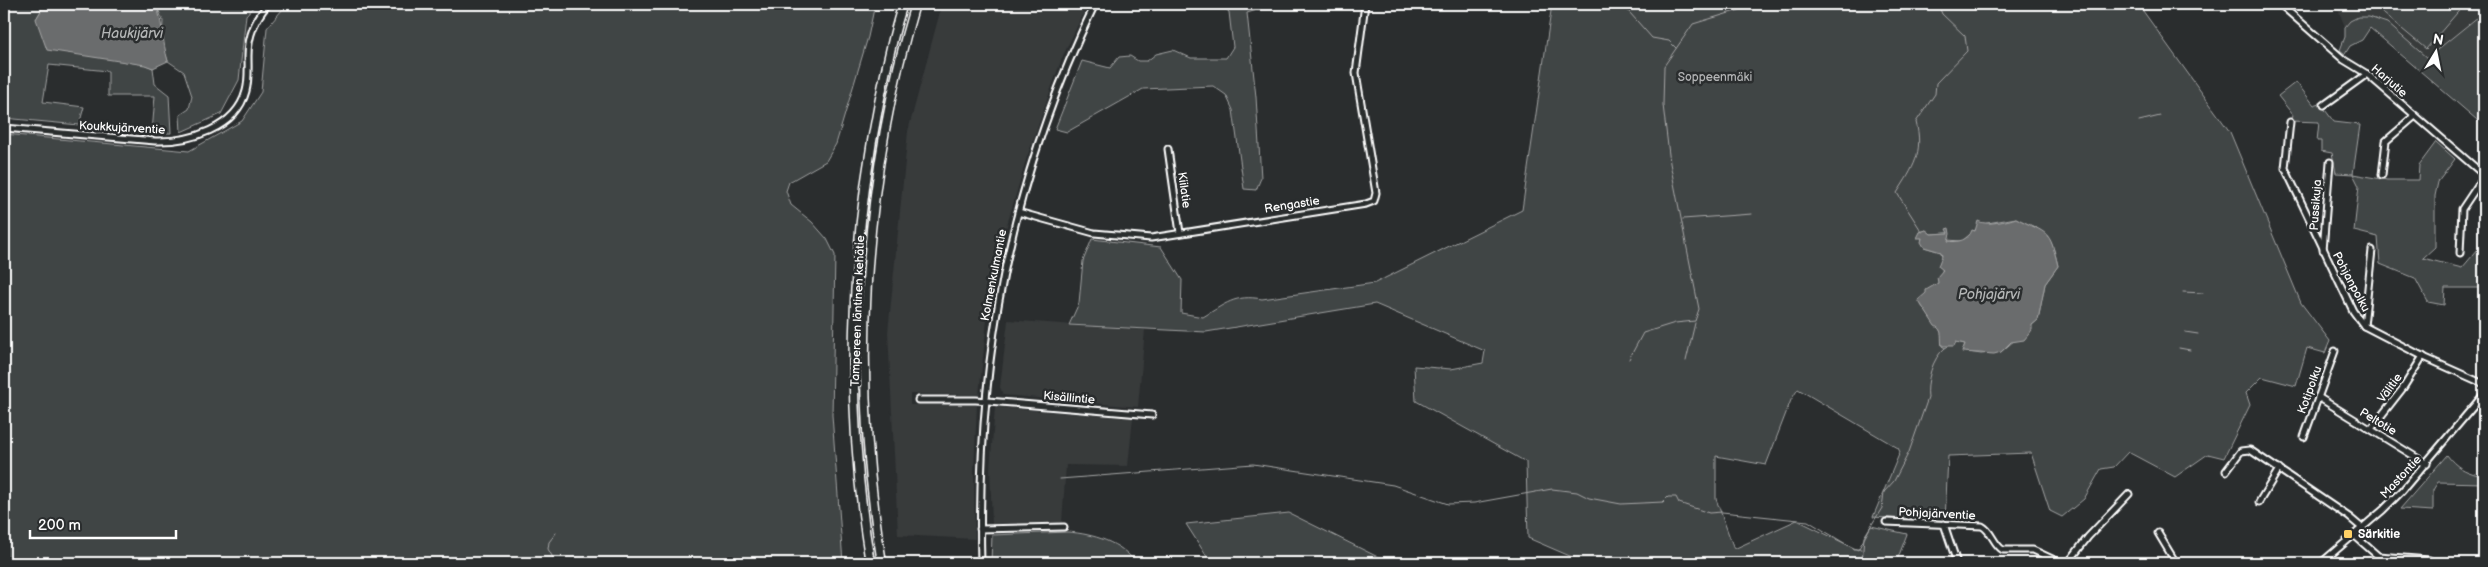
<svg xmlns="http://www.w3.org/2000/svg" width="2488" height="567" viewBox="0 0 2488 567" font-family="'Balsamiq Sans',sans-serif">
<rect width="100%" height="100%" fill="#2a2d2e"/>
<filter id="ink" filterUnits="userSpaceOnUse"><feTurbulence type="fractalNoise" baseFrequency=".02" numOctaves="2"/><feDisplacementMap in="SourceGraphic" scale="10" xChannelSelector="R" yChannelSelector="G"/><feConvolveMatrix kernelMatrix="1 2 1 2 8 2 1 2 1" color-interpolation-filters="sRGB"/></filter>
<g filter="url(#ink)">
<g fill="#373a3b">
<path d="M942,4H1088L1062,58L1026,160L1003,239L987,320L979,395L910,394V405H977L974,471L975,539L898,535L888,332L908,131Z"/>
<path d="M2336,4H2480L2484,8V12L2427,58L2382,20L2362,17L2350,21L2345,27Z"/>
<path d="M1008,320L1145,330L1138,407L1003,395L1000,387Z"/>
<path d="M995,407L1133,418L1128,466L1066,465L1062,523L992,524L990,468Z"/>
</g>
<g fill="#414445" stroke="#a0a2a2" fill-rule="evenodd">
<path d="M4,4H45L36,19L153,68L155,84L169,95L171,133H152L155,96H108V71L49,65L43,102L84,107L79,125L4,118Z"/>
<path d="M156,4H256L246,15L239,80L221,114L181,132L180,115L189,109L192,96L184,72L168,61L162,43L163,21Z"/>
<path d="M287,4H875L868,37L836,144L826,161L789,182L786,191L791,205L812,222L827,239L835,255L832,415L843,563H4V134L189,151L242,121L261,92L267,28Z"/>
<path d="M1220,4H1277L1247,13L1256,97L1261,178L1256,190L1244,189L1233,110L1226,95L1213,86L1143,89L1067,132L1055,129L1082,61L1110,68L1119,57L1130,56L1138,61H1147L1156,54L1173,50L1191,58H1226L1233,47L1229,12Z"/>
<path d="M1552,4H2138L2230,132L2301,303L2330,341L2325,353L2307,348L2296,386L2262,377L2246,393L2250,405L2224,458L2208,454L2175,477L2128,452L2114,467L2101,469L2084,499L2062,517L2050,511L2031,453L1948,456L1945,522L1873,517L1900,452L1898,448L1798,389L1791,400L1766,465L1716,456V499L1734,549L1797,520L1858,550L1871,526L1907,534L1896,563H1586L1528,538L1526,462L1416,401L1414,366L1451,369L1483,363L1485,351L1375,304L1206,332L1069,325L1079,303L1083,261L1092,239L1161,247L1182,280L1181,313L1203,317C1225,304 1235,294 1262,299L1375,283L1522,210ZM2016,218C2047,234 2050,230 2058,266L2045,284L2038,320L2001,352L1981,354L1962,351L1965,344L1956,342L1945,348L1942,346V333L1921,305C1927,289 1931,293 1938,283C1943,275 1944,260 1941,252L1924,247L1920,232L1926,230L1931,234L1948,233L1947,240L1962,241L1982,224Z"/>
<path d="M2372,4H2460L2463,6L2426,49Z"/>
<path d="M2484,12V126L2370,28L2362,40L2350,46L2345,54L2340,50L2345,37V27L2350,21L2358,17H2369L2387,23L2427,58Z"/>
<path d="M2296,82L2314,105L2320,103L2334,122L2360,125L2353,174L2387,180H2418L2419,165L2436,142L2455,159L2438,182L2435,196V247L2423,258L2462,268L2484,242V288H2445L2444,305L2428,302L2415,278L2380,264L2378,237L2354,231L2359,186L2353,174L2336,173L2332,153L2321,151V141H2317L2319,122L2292,121L2293,115L2278,96Z"/>
<path d="M2447,455C2456,467 2464,471 2478,475L2484,468V483L2438,482L2433,490V511L2400,509Z"/>
<path d="M1289,513L1390,563H1211L1186,524Z"/>
<path d="M1068,532C1093,534 1121,542 1136,563H991L992,535Z"/>
</g>
<g fill="#6a6c6d" stroke="#a6a7a7">
<path d="M45,4H156C163,23 162,41 168,61L153,68L145,65L47,50L36,19Z"/>
<path d="M2016,218C2049,235 2049,228 2058,266L2045,284L2038,320L2032,325V330L2024,340L2011,342L2001,352L1994,354L1962,352L1965,344L1956,342L1954,346H1942C1940,338 1944,330 1935,326L1918,300L1926,293V290L1938,283L1937,277L1943,270L1938,266L1942,256L1941,252L1924,247L1921,242L1922,238H1917L1920,232L1926,230L1931,234L1948,233L1946,229L1949,228L1950,234L1948,241C1957,243 1969,240 1972,230L1975,231L1978,221C1985,226 2008,221 2016,218Z"/>
</g>
<g fill="none" stroke-linecap="round" stroke-linejoin="round">
<g stroke="#a6a7a7" stroke-width="1">
<path d="M1622,4L1652,38L1669,41L1676,48"/>
<path d="M2139,121L2160,116"/>
<path d="M1683,219L1752,214"/>
<path d="M1922,232L1897,193C1913,168 1924,153 1916,122L1935,94L1936,83L1967,51L1965,36L1942,14L1938,4"/>
<path d="M2183,292L2203,293"/>
<path d="M2185,332L2198,334"/>
<path d="M2179,348L2190,350"/>
<path d="M1629,359L1643,333L1675,323L1695,321L1699,309L1670,163L1663,105L1664,66L1693,24L1759,4"/>
<path d="M1686,361L1695,323"/>
<path d="M1060,479L1253,464L1393,485L1448,504L1474,503L1552,489L1577,492L1589,498L1621,504L1663,502L1668,497H1676L1679,503L1709,513L1722,512L1808,521L1854,549H1861"/>
<path d="M556,563L548,549L549,542L556,533"/>
<path d="M1862,563L1864,537L1882,508L1884,492L1894,481L1909,452L1928,398C1926,382 1932,358 1945,348"/>
</g>
<defs>
<g id="minor">
<path d="M2280,4L2344,60L2367,74L2484,175"/>
<path d="M2324,105L2367,74"/>
<path d="M2290,122L2285,168L2353,311L2364,326L2426,358L2484,384"/>
<path d="M4,128L155,141C189,142 236,129 246,91C249,80 248,68 248,56C248,35 255,20 268,4"/>
<path d="M1168,149L1180,233"/>
<path d="M2382,175L2386,141L2415,116"/>
<path d="M1018,212L1094,233L1151,238L1366,204L1374,201L1376,193L1356,73L1365,4"/>
<path d="M2323,250L2330,162"/>
<path d="M2460,253L2462,209L2484,176"/>
<path d="M2364,326L2372,250"/>
<path d="M2318,397L2427,464"/>
<path d="M918,400H976L1152,415"/>
<path d="M2371,429L2403,388L2423,356"/>
<path d="M2304,437L2335,351"/>
<path d="M2226,471L2241,451L2250,450L2349,517L2362,528"/>
<path d="M2259,502L2279,469"/>
<path d="M1886,522L1982,526C1992,531 1993,544 2003,550H2033L2061,563"/>
<path d="M1944,524L1957,563"/>
<path d="M980,529L1064,527"/>
<path d="M2158,533L2176,563"/>
<path d="M2354,535L2378,556L2429,560L2435,563"/>
<path d="M981,563C976,364 1008,184 1095,4"/>
<path d="M2068,563L2088,537L2129,494"/>
<path d="M2321,563L2383,510L2402,491L2484,394"/>
</g>
<g id="highway">
<path d="M870,563C845,412 849,253 879,103C886,70 892,36 903,4"/>
<path d="M882,563C851,379 862,183 915,4"/>
</g>
</defs>
<use href="#minor" stroke="#fff" stroke-width="9"/>
<use href="#highway" stroke="#fff" stroke-width="11"/>
<use href="#minor" stroke="#2a2d2e" stroke-width="5"/>
<use href="#highway" stroke="#2a2d2e" stroke-width="8"/>
</g>
</g>
<rect fill="#ffd166" stroke="#2a2d2e" stroke-width="2" x="2343" y="529" width="10" height="10" rx="2.5"/>
<g text-anchor="middle" dominant-baseline="central" stroke-width="5" stroke-linejoin="round" paint-order="stroke">
<g font-size="12" fill="#b3b4b5" stroke="#2a2d2e">
<text x="1715" y="77">Soppeenmäki</text>
</g>
<g font-size="12" fill="#fff" stroke="#2a2d2e">
<text transform="translate(2389 81) rotate(41)">Harjutie</text>
<text transform="translate(122 128) rotate(3)">Koukkujärventie</text>
<text transform="translate(1184 190) rotate(82)">Kiilatie</text>
<text transform="translate(1292 205) rotate(-9)">Rengastie</text>
<text transform="translate(2316 205) rotate(-86)">Pussikuja</text>
<text transform="translate(994 275) rotate(-79)">Kolmenkulmantie</text>
<text transform="translate(2351 282) rotate(62)">Pohjanpolku</text>
<text transform="translate(858 311) rotate(-88)">Tampereen läntinen kehätie</text>
<text transform="translate(2390 388) rotate(-54)">Välitie</text>
<text transform="translate(2310 390) rotate(-70)">Kotipolku</text>
<text transform="translate(1069 398) rotate(5)">Kisällintie</text>
<text transform="translate(2378 422) rotate(31)">Peltotie</text>
<text transform="translate(2401 477) rotate(-47)">Mastontie</text>
<text transform="translate(1937 514) rotate(3)">Pohjajärventie</text>
</g>
<g font-size="12" font-weight="bold" fill="#fff" stroke="#2a2d2e" text-anchor="start">
<text x="2358" y="534">Särkitie</text>
</g>
<g font-size="14" font-style="italic" fill="#b4b6b6" stroke="#2a2d2e">
<text x="132" y="33">Haukijärvi</text>
<text x="1989" y="294">Pohjajärvi</text>
</g>
</g>
<rect width="2488" height="567" fill="none" stroke="#2a2d2e" stroke-width="20"/>
<rect x="10" y="10" width="2468" height="547" fill="none" stroke="#fff" stroke-width="2" filter="url(#ink)"/>
<g transform="translate(2436 52) rotate(10)" stroke="#2a2d2e" stroke-width="4" paint-order="stroke">
<path d="M0-4L9 19L0 12L-9 19Z" fill="#ffffff"/>
<text y="-8" font-size="14" font-weight="bold" text-anchor="middle" fill="#ffffff">N</text>
</g>
<path d="M30 530v8h146v-8" fill="none" stroke="#ffffff" stroke-width="2.5"/>
<text x="38" y="530" font-size="15" fill="#ffffff" stroke="#2a2d2e" stroke-width="4" paint-order="stroke">200 m</text>
</svg>
